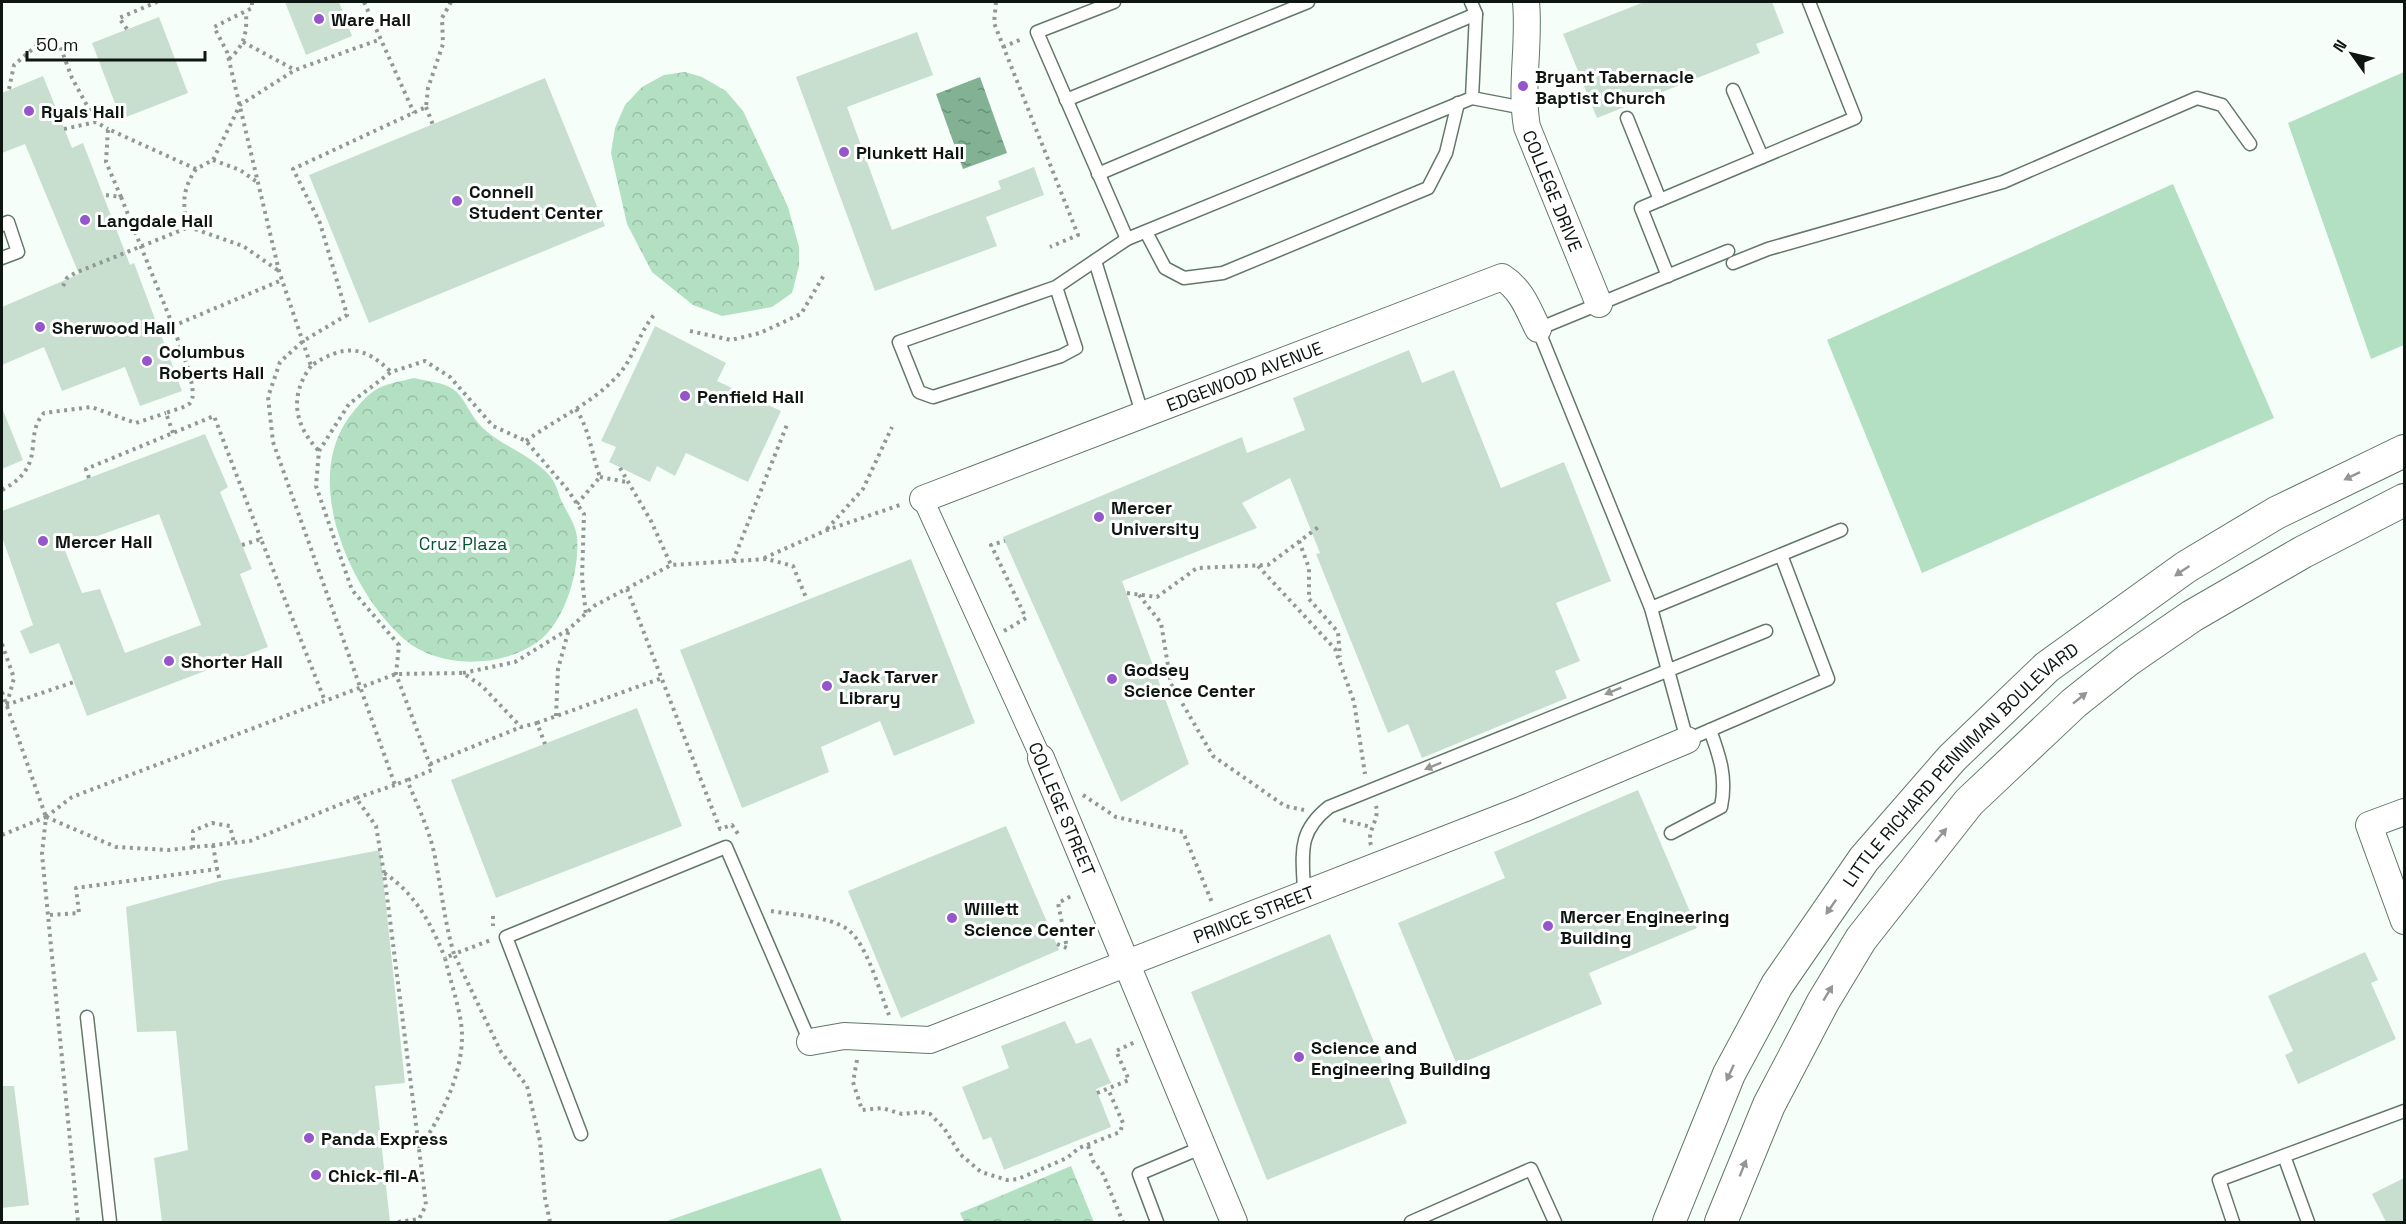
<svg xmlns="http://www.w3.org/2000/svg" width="2406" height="1224" viewBox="0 0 2406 1224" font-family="'Space Grotesk',sans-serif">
<defs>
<pattern id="forest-crowns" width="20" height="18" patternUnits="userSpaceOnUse" patternTransform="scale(1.5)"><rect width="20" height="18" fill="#b3dfc3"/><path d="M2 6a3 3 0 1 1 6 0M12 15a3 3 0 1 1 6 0" fill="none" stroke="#99bfa6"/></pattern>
<pattern id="water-ripples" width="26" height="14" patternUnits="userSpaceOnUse" patternTransform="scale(1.5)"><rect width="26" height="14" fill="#83b194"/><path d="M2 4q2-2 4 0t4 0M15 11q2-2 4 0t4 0" fill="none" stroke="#6a8f77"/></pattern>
</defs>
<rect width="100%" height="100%" fill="#f5fef8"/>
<g fill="#b3dfc3">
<path d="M2404,72V345L2371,359L2288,123Z"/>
<path d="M2173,184L2274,418L1922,573L1827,340Z"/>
<path d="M821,1168L842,1222H664Z"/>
</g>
<g fill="url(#forest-crowns)">
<path d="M685,72L702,77L726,91L743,111L788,207L799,247V266L792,293L772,307L722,316L693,305L652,272L627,224L611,153L615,128L625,105L642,87L664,75Z"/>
<path d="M414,378C425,381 443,382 453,389C464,396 470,415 480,425C497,444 530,454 549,475C555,481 558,492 561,500C566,511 576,525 577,537C580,570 565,624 536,643C500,668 438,669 404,639C350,591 301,480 350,416C358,406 367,394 379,388C389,383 402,381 414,378Z"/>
<path d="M1071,1166L1094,1222H964L960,1213Z"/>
</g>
<path fill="url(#water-ripples)" d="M980,77L1007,153L963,169L936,94Z"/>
<g fill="#c8dfd0" fill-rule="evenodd">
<path d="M285,2H339L352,36L306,55Z"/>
<path d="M1644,2H1772L1784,33L1756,44L1760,53L1597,118L1563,34Z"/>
<path d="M159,17L188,93L121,119L92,43Z"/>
<path d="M917,32L933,75L847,107L892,230L1001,189L998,181L1034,167L1044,195L986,217L997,246L875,291L796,77Z"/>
<path d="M43,76L72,148L83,143L130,265L134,263L182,391L140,406L125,367L62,391L44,347L2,365V307L79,274L25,144L2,153V93Z"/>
<path d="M545,78L605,226L369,323L309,175Z"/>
<path d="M655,326L726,363L717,381L781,411L748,482L686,453L675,476L657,466L650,482L609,462L616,447L601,441Z"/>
<path d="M1409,350L1422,383L1454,370L1501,488L1564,462L1611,581L1556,603L1580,661L1555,671L1567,698L1422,758L1408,724L1388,733L1316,554L1320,553L1290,478L1242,503L1257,528L1122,581L1189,764L1121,802L1003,537L1242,437L1247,453L1305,430L1293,398Z"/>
<path d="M2,408L23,460L2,469Z"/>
<path d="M205,434L228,487L220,492L252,569L240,574L268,647L87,716L59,643L30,654L20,631L33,625L2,537V511ZM159,514L201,625L125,653L100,589L82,593L64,548Z"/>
<path d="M911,559L975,723L894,756L880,721L821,747L829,772L742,808L680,650Z"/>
<path d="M637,708L682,826L496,898L451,780Z"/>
<path d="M1638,790L1697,928L1589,973L1602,1004L1457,1065L1398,923L1505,878L1494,852Z"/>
<path d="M1006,826L1059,950L901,1018L848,891Z"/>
<path d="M380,850L405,1083L375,1086L390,1222H162L154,1158L188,1150L176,1031L137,1032L126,907L220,881Z"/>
<path d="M1330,934L1407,1123L1267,1180L1191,992Z"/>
<path d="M2365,952L2378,980L2371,983L2396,1039L2298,1084L2285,1055L2293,1051L2268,996Z"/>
<path d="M1065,1021L1076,1044L1091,1038L1111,1083L1096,1089L1111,1127L1004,1170L991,1137L983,1140L962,1087L1009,1068L1001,1046Z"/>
<path d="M2,1086H14L29,1205L2,1208Z"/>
<path d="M2404,1178V1222H2386L2372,1194Z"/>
</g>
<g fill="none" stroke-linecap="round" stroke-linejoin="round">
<defs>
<g id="service">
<path d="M1114,2L1037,32L1127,239L1472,98L1476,14L1471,2"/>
<path d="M1733,90L1762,157"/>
<path d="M1472,98L1524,108"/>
<path d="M1066,100L1308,2"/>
<path d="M1627,118L1660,200"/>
<path d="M1098,174L1476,14"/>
<path d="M2,225L8,222L18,252L2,258"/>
<path d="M1146,232L1165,268L1184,278L1223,273L1428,188L1446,153L1458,103"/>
<path d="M1728,251L1538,329L1651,608L1687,740L1828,679L1781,555"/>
<path d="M1095,261L1142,413"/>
<path d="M1733,263L1768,249L2003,182L2197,98L2222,105L2250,144"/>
<path d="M1668,276L1641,208L1855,118L1809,2"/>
<path d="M1056,287L1076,348L1061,356L933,397L919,392L899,342L1056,287L1127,239"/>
<path d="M1651,608L1841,530"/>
<path d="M1671,833L1721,807C1727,778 1720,757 1710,730"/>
<path d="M1304,893C1303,855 1296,833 1329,807L1766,631"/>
<path d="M87,1017L110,1222"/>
<path d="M581,1134L506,937L726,847L810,1042"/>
<path d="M2284,1156L2308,1222"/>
<path d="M1157,1222L1139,1174L1203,1147"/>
<path d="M1411,1222L1531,1169L1555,1222"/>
<path d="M2233,1222L2219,1180L2404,1111"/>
</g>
<path id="pedestrian" d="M923,499L1041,758"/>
<g id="minor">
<path id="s1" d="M1526,2C1530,43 1520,86 1527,127L1599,304"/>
<path id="s2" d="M923,499L1502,277C1522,290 1528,309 1538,329"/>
<path d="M1041,758L1234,1222"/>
<path d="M2404,812L2369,825L2404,921"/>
<path id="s3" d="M810,1042L844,1036L930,1040L1523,809L1687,740"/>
</g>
<g id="tertiary">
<path id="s4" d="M1669,1222L1729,1074L1777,985L1864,859L1952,758L2047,667L2186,567L2276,513L2404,451"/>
<path d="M1721,1222L1769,1105L1823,1002L1861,939L1969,802L2074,703L2128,660L2192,616L2303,552L2404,500"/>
</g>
</defs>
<use href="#service" stroke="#63776a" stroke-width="15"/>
<use href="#pedestrian" stroke="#63776a" stroke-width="22"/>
<use href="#minor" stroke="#63776a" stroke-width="28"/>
<use href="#tertiary" stroke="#63776a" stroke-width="34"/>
<g stroke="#919994" stroke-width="4" stroke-dasharray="3 4.5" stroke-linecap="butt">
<path d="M252,2V8L214,27L227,52L279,271L311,366C343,344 364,345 391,372"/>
<path d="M364,2L414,113"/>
<path d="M451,2L442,18L443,44L428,88L426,107L293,169L320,223L347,315L303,341L280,362L268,397L273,442L395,785L407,780C418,807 432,835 436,863C442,894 445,924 454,954L491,940"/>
<path d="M996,2L994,23L1078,235L1050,247"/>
<path d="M127,29L119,18L157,2"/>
<path d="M243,42L295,70"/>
<path d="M1003,47L1022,39"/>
<path d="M229,59C245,45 247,33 246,12"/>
<path d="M9,89L14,65L43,40L60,46L72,78L96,122"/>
<path d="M426,107L433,125"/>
<path d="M64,129L96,122L108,129"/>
<path d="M213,160L240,170L257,182"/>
<path d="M196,169C183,188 181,205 189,227L243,246L279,271"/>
<path d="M106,195L121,197L106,162L108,129L196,169L213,160L240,105L295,70L381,39"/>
<path d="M121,197L173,326L160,331"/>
<path d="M63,286L67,278L75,273L189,227"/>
<path d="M690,331L731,340L760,333L801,314L824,275"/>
<path d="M311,366C289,396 294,425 319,451"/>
<path d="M576,409C590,431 591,452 600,477L577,504"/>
<path d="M173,433L166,413C173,410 184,408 189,404C202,395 177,340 173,326L282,280"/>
<path d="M526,441C557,418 594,403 620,373C635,355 640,330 655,314"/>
<path d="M620,468L651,521L671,565"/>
<path d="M600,477L626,482"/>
<path d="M89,478L86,469L214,416L261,539"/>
<path d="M2,490C49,465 22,437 44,413L91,407L136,423L166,413"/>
<path d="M827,529L863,489L892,427"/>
<path d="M1299,541L1309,568V599L1338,632L1340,657"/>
<path d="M242,545L261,539L325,701"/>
<path d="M764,558L827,530L900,505"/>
<path d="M733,561L788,422"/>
<path d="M1258,566L1335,649L1354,702L1365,774"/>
<path d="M627,589L720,829L732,825L738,834"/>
<path d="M1127,593L1157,597L1197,568L1268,565L1321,525"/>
<path d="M1139,595L1161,623L1171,684L1213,756L1285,806L1304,810"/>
<path d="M1004,631L1026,618L991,545L1005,541"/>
<path d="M2,644L14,678L7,704"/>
<path d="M463,673L515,662L569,629L594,606L671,565L767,559L793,566L807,600"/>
<path d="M2,692L46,817"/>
<path d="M6,705L74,682"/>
<path d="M556,716L558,669L569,629"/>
<path d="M537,723L662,678"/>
<path d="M430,764L521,727"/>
<path d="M408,780L432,770L396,674L399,645L352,590L316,486L319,451L349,404L391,372L425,361L450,377L493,426L526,441L567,489L584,514L582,578L586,615"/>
<path d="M1083,795L1116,817L1183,832L1213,905"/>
<path d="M46,817L72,797L396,674L463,673L482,686L521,727L537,723L545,744"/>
<path d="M46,817L116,847L169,850L250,841L356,798"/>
<path d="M1343,820L1371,827"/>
<path d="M2,835L46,817L42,854L78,1222"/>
<path d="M213,845L217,869"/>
<path d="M1371,845C1366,831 1380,820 1376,806"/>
<path d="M193,848V831L212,823L230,826L234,843"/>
<path d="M384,873L376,826L356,798L395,785"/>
<path d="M771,911C794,915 828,916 847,929C867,943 880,993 889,1015"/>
<path d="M50,915L79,913L76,888L217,869L220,881"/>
<path d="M493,916V926"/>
<path d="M1057,944L1067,948L1058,903L1073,895"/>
<path d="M857,1060L853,1082L862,1110L882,1108L902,1114L920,1112L930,1114L944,1128L960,1154L981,1172L1007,1180L1018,1179L1067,1158L1079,1148L1120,1132L1123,1123L1108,1089"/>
<path d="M1097,1093L1129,1080L1116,1051L1135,1042"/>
<path d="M1088,1146L1093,1161L1103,1174L1123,1222"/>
<path d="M419,1148L384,873C415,893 432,925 445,958"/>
<path d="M398,1222L419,1219L426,1205L419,1149C441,1117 462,1076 462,1036C462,1013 450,981 445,958L454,954L501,1052L527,1086L540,1141L545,1198L550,1222"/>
</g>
<use href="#service" stroke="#fff" stroke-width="12"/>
<use href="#pedestrian" stroke="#fff" stroke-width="20"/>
<use href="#minor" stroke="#fff" stroke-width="26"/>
<use href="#tertiary" stroke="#fff" stroke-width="32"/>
</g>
<defs><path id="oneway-solid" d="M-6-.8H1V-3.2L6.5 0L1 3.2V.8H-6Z" transform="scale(1.5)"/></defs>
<g fill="#939694">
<use href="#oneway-solid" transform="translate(2352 476) rotate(154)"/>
<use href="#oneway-solid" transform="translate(2182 571) rotate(146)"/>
<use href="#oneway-solid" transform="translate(1613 691) rotate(158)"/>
<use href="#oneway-solid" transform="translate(2080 698) rotate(-39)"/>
<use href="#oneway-solid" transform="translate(1433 766) rotate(158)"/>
<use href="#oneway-solid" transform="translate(1941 835) rotate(-50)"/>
<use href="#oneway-solid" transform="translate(1831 907) rotate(125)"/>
<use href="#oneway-solid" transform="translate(1828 993) rotate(-59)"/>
<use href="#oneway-solid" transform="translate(1730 1073) rotate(115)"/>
<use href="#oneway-solid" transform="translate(1743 1168) rotate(-68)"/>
</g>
<g fill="#9555cb" stroke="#fff" stroke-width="2">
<circle cx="319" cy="19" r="6"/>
<circle cx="1523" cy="86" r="6"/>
<circle cx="29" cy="111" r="6"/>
<circle cx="844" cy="152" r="6"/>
<circle cx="457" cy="201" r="6"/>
<circle cx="85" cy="220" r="6"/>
<circle cx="40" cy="327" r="6"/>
<circle cx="147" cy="361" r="6"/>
<circle cx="685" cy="396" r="6"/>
<circle cx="1099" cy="517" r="6"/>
<circle cx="43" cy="541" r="6"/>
<circle cx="169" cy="661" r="6"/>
<circle cx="1112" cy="679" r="6"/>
<circle cx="827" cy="686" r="6"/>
<circle cx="952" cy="918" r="6"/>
<circle cx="1548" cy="926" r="6"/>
<circle cx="1299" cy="1057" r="6"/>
<circle cx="309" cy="1138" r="6"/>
<circle cx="316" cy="1175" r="6"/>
</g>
<g text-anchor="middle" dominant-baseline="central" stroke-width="6" stroke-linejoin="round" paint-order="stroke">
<g font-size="18" font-weight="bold" fill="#0e1611" stroke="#fff" text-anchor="start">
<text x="331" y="19">Ware Hall</text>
<text x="1535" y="76">Bryant Tabernacle<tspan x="1535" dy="21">Baptist Church</tspan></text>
<text x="41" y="111">Ryals Hall</text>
<text x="856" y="152">Plunkett Hall</text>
<text x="469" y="191">Connell<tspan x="469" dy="21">Student Center</tspan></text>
<text x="97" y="220">Langdale Hall</text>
<text x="52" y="327">Sherwood Hall</text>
<text x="159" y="351">Columbus<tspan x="159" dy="21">Roberts Hall</tspan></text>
<text x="697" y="396">Penfield Hall</text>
<text x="1111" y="507">Mercer<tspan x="1111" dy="21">University</tspan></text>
<text x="55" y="541">Mercer Hall</text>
<text x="181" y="661">Shorter Hall</text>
<text x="1124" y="669">Godsey<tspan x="1124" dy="21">Science Center</tspan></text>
<text x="839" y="676">Jack Tarver<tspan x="839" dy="21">Library</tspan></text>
<text x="964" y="908">Willett<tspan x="964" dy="21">Science Center</tspan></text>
<text x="1560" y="916">Mercer Engineering<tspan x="1560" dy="21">Building</tspan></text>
<text x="1311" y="1047">Science and<tspan x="1311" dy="21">Engineering Building</tspan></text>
<text x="321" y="1138">Panda Express</text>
<text x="328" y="1175">Chick-fil-A</text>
</g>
<g font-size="18" fill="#0e1611" stroke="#fff">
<text stroke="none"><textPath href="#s1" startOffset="194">COLLEGE DRIVE</textPath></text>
<text stroke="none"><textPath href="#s2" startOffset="344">EDGEWOOD AVENUE</textPath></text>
<text stroke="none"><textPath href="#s4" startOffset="549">LITTLE RICHARD PENNIMAN BOULEVARD</textPath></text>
<text transform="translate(1062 809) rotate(67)">COLLEGE STREET</text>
<text stroke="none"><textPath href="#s3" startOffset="468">PRINCE STREET</textPath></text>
</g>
<g font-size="18" fill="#005631" stroke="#fff">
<text x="463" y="543">Cruz Plaza</text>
</g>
</g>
<rect width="2406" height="1224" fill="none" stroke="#0e1611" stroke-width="6"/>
<g transform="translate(2352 54) rotate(304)" stroke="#ffffff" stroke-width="4.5" paint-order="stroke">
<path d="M0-4.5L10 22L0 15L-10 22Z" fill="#0e1611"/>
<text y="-9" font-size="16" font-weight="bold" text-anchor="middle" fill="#0e1611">N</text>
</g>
<path d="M27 51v9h178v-9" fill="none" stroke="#0e1611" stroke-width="3"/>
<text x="36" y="51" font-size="18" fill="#0e1611" stroke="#ffffff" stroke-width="4.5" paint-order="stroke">50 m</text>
</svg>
